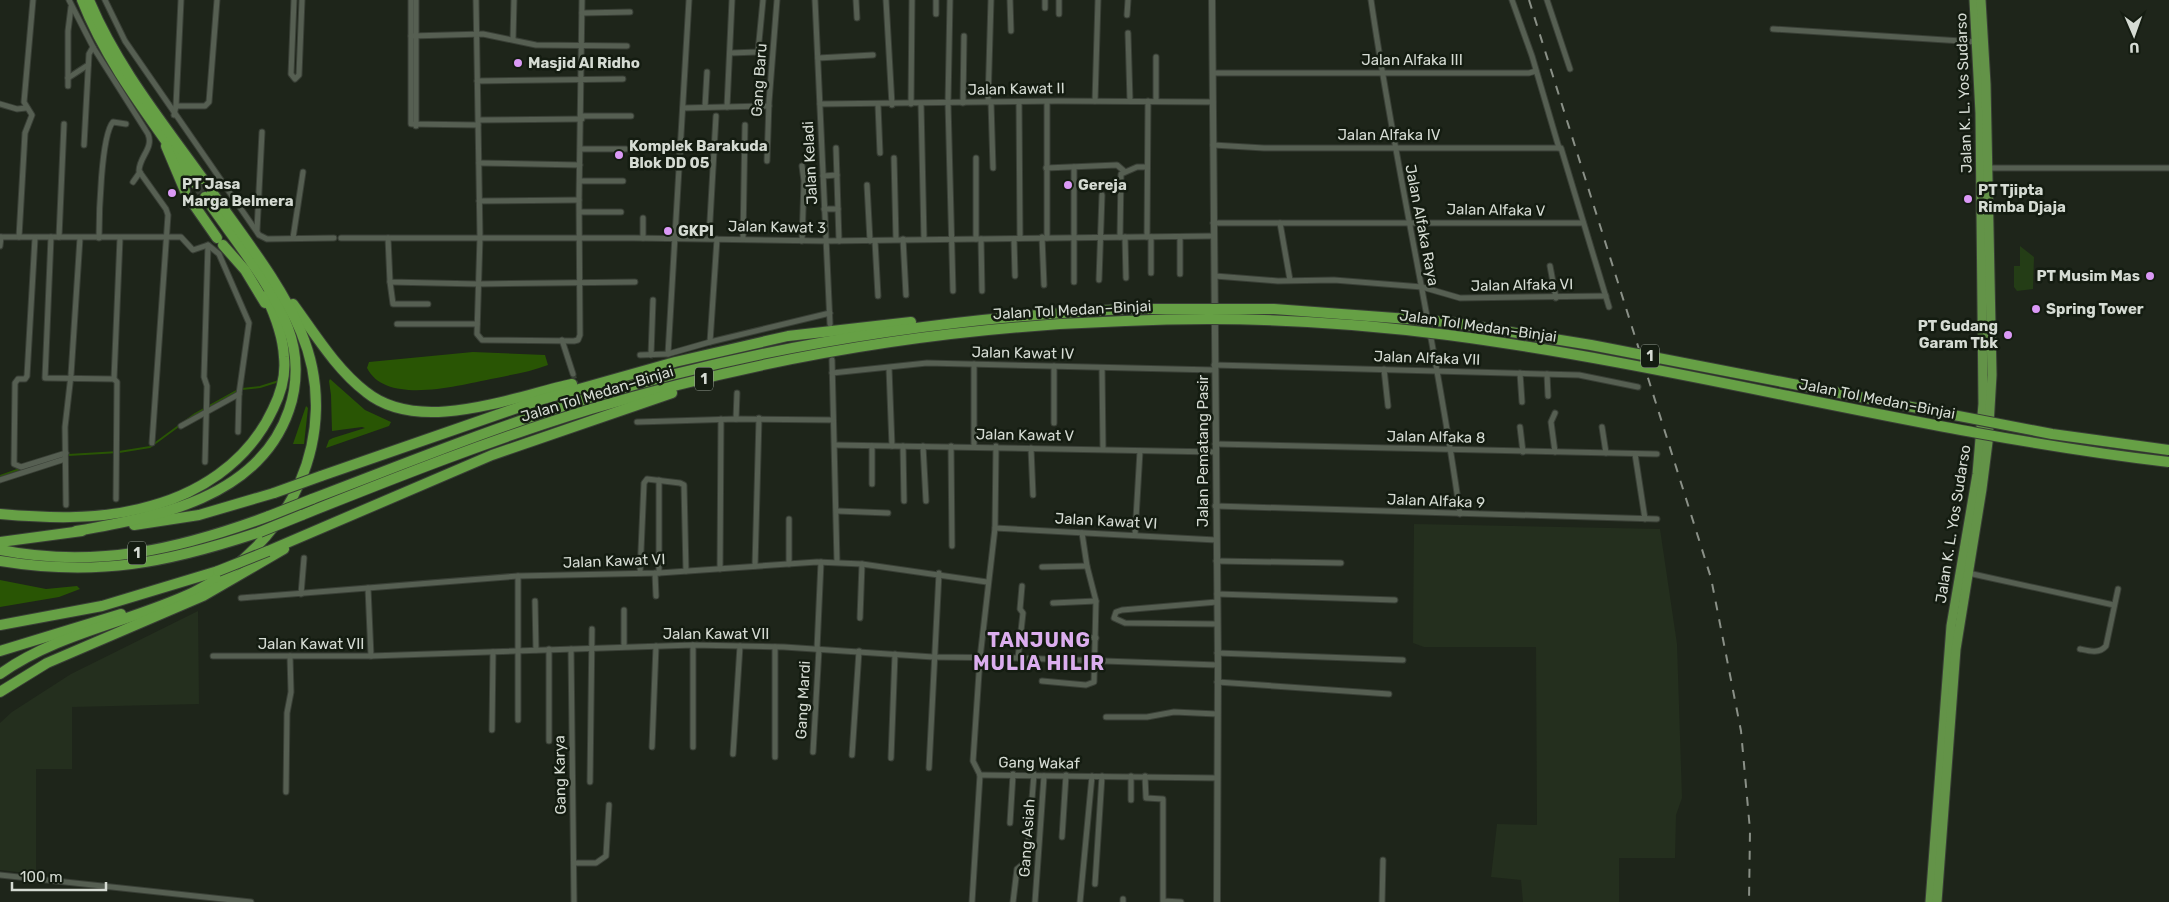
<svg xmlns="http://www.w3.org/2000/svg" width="2169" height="902" viewBox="0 0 2169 902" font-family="Rubik,sans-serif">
<rect width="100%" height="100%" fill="#1e251a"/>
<g fill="#242f1e">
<path d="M1414,524L1660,529L1677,644L1682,798L1676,815L1675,858H1619V902H1523L1521,880L1491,877L1497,824L1537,825L1536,647H1424L1413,643Z"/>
<path d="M198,611L199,704L72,707V769H36V874L0,870V723L12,712L71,674Z"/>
</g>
<path fill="#243d16" d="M2020,246L2034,257L2033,289L2017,291L2014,287V266H2020Z"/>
<g fill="#295504">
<path d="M473,352L545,355L548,365C530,372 510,375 491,379C460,385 386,406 367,368L369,362Z"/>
<path d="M330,379L365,410L391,422L389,426L326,448L329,440L333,438L365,428L362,427L332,431L331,395L329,381Z"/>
<path d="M306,406L308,408L304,444H293Z"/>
<path d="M0,580L46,589L77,586L80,589L59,597L0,607Z"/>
</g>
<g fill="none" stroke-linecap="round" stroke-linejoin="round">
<g stroke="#295504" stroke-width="2">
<path d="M242,389L260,387L279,381"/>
<path d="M68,455L119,452L150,447L195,414L238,390"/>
<path d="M0,476L20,469"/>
</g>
<path stroke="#394036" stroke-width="5" stroke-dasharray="5 2.5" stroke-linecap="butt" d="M573,374L582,402"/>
<g stroke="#394036" stroke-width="10" stroke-dasharray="10 5" stroke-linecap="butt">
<path d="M203,179L212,192"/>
<path d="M196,184L205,197"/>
<path d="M185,191L194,205"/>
</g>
<defs>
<g id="minor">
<path d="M69,0L93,47L148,134C154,148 139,157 139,171L166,209L168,215L152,443"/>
<path d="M105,0L125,41L259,235L267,239L334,238"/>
<path d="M294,0L291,74L295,79L299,75L302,0"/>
<path d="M411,0V124L478,125"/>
<path d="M476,0L480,237L477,334L482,340L574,341L578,340L580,335L579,200L582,0"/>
<path d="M815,0L830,324"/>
<path d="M856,0L857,18"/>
<path d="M886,0L892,105"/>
<path d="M950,0L948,103L953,291"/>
<path d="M1010,0L1011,31"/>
<path d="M1059,0V14"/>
<path d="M1371,0C1396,172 1436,342 1460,514"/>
<path d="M1512,0L1532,56L1559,148"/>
<path d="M1547,0L1570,69"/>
<path d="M1045,8V0"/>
<path d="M582,13L630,12"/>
<path d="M936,14V0"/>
<path d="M1127,15L1128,0"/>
<path d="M1773,29L1977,42"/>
<path d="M1128,33L1130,101"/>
<path d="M411,36L483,34L536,45L627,46"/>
<path d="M513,39L514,0"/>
<path d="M730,53L758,52L763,0"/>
<path d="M818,58L873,55"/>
<path d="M1214,73H1529L1536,71"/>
<path d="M68,78L88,65"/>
<path d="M477,81L623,79"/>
<path d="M68,86V31L71,7"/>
<path d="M1095,101L1098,0"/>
<path d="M1156,101V57"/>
<path d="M988,102L991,0"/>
<path d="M991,102L993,168"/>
<path d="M1019,102L1020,238"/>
<path d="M1047,102V238"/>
<path d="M963,103L964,36"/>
<path d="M0,104L17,109L26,108"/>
<path d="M820,104L1057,101L1213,102"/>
<path d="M911,104L912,0"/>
<path d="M921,104L924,239"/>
<path d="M878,105L880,153"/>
<path d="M176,106L181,0"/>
<path d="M705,107L707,72"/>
<path d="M727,107L732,0"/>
<path d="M683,108L769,106"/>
<path d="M174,115L176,106H205L209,102L217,0"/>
<path d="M582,116H631"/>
<path d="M479,120L582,119"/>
<path d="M416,126V0"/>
<path d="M84,145L89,54L93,47"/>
<path d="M645,145L681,148"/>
<path d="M1213,145L1264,148H1561L1609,307"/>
<path d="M836,148L839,241"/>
<path d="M581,149H626"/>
<path d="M894,158L896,239"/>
<path d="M976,158V239"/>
<path d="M767,161L769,102L777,0"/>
<path d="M479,163L580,165"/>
<path d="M1046,168L1117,165L1124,171"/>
<path d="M1988,168H2169"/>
<path d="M823,176L837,175"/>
<path d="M580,181H623"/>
<path d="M133,182L140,172"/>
<path d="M867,185L870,241"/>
<path d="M479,201L579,200"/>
<path d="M824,209H838"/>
<path d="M580,212H621"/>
<path d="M643,218V238"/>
<path d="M1213,223H1583"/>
<path d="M1280,223L1290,280"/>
<path d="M257,230L262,132"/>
<path d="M0,237H181L193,250L208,245L219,254L249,323L239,394L238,432"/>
<path d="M19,237L25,133L32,115L24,102L33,0"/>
<path d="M51,237L45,378L114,379"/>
<path d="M59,237L64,124"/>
<path d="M1042,237L1044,285"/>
<path d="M1120,237L1121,174L1137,167H1147"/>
<path d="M1125,237L1126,278"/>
<path d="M1147,237L1148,101"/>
<path d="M1151,237V273"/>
<path d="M35,238L27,376L25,379H18L15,383L14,464L21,467L66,453"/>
<path d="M99,238C99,218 101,135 113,122L126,124"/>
<path d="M293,238L303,172"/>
<path d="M341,238H634L826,241L1214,236"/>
<path d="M388,238L390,282L478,284L635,282"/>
<path d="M709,238L716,116"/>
<path d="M743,239L745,125"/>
<path d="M903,239L906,295"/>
<path d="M981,239L982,291"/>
<path d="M1014,239L1015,276"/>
<path d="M802,241L804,181L802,166"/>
<path d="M875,241L878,296"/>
<path d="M0,246L1,237"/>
<path d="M1550,266L1556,298"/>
<path d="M1180,274V237"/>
<path d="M1215,276L1278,281L1334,280L1422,287L1460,298L1606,296"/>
<path d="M1099,280L1102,195"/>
<path d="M390,282L393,304H428"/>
<path d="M1074,282V167"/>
<path d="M397,324H477"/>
<path d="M562,340L573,374"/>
<path d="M710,342L717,239"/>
<path d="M668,354L689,0"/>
<path d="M640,355L668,354L710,342L830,313"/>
<path d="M651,355L653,300"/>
<path d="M832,360L837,562"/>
<path d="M974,364V446"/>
<path d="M1214,365L1579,375L1638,387"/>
<path d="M1054,366V423"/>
<path d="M889,368L892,446"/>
<path d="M1102,368L1103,449"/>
<path d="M1384,369L1388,406"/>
<path d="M832,373L927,363L1214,370"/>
<path d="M1520,373L1522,402"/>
<path d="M1547,374L1548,396"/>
<path d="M1555,413L1551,422L1555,452"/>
<path d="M736,419L737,393"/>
<path d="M637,422L736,419L833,420"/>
<path d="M181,426L239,394"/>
<path d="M1520,427L1523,452"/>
<path d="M1602,427L1606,453"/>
<path d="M1215,444L1657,454"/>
<path d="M835,445L1215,452"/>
<path d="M872,446V484"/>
<path d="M903,446L904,501"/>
<path d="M923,446L926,501"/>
<path d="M951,446L952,546"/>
<path d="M1031,448L1033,495"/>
<path d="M1635,454L1645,519"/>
<path d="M205,462L207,386L204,377L208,245"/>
<path d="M0,480L65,459"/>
<path d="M659,480V573"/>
<path d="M116,499L117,382L114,379L120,238"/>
<path d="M66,505L65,427L71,375L80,238"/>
<path d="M1215,506L1657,519"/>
<path d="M837,511L888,513"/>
<path d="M995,528L1216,540"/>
<path d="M1135,535L1140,451"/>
<path d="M1216,561L1341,563"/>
<path d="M789,564V519"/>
<path d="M755,566L759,418"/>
<path d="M1042,567L1087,566"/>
<path d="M720,569L721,419"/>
<path d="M640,573L644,483L647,479L680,483L684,485L686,571"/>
<path d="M655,573L656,596"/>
<path d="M1968,573L2114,605"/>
<path d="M368,588L371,656"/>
<path d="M301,594L304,558"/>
<path d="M1217,594L1395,600"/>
<path d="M241,598L518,576L659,573L817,562L862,564L987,582"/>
<path d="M535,601L536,650"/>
<path d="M1217,602L1122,610L1116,612L1114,618L1125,623L1217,624"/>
<path d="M1053,603L1096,601"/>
<path d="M860,618L862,564"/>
<path d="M1051,635L1096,638"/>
<path d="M624,646V610"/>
<path d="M571,649L574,902"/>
<path d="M817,649L821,562"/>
<path d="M2080,649C2089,651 2099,654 2106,646L2118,589"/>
<path d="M1217,653L1403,660"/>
<path d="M213,656H371L693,645L784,647L933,657L1018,658L1218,665"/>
<path d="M1018,658L1023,613L1020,609L1022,586"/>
<path d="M1042,681L1086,685L1094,682L1096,601L1087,566L1082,533"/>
<path d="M1217,682L1389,694"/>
<path d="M1106,717H1147L1174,712L1217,714"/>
<path d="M518,720V576"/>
<path d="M492,730L493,652"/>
<path d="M549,741V649"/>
<path d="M652,747L656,646"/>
<path d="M693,747V645"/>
<path d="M813,752L819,649"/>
<path d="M733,754L740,646"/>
<path d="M852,755L859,651"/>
<path d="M775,757V647"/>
<path d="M891,758L895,654"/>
<path d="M929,768L939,573"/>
<path d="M980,775L973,761L980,658L995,528L996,446"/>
<path d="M980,775L1217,778"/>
<path d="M1131,776V800"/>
<path d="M1145,776L1146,798L1163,799V901L1181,902"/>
<path d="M590,782L592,629"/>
<path d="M286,792L287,713L291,692L290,656"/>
<path d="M1010,823L1013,774"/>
<path d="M1062,837L1066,775"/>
<path d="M574,863H596L606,856L609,805"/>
<path d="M0,875L251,902"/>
<path d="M1095,884L1102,776"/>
<path d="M972,902L980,775"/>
<path d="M1013,902L1017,869L1027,861L1034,774"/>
<path d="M1035,902L1044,776"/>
<path d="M1080,902L1092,776"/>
<path d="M1123,902V899"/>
<path d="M1382,902L1383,860"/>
</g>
<path id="tertiary" d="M1212,0L1218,665L1217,902"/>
<g id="trunk">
<path d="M1930,902L1951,626L1977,474L1983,404L1980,113L1974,0"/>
<path d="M1937,902L1956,649L1982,489L1988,442L1992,375L1986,84L1981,0"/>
</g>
<g id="motorway">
<path d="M82,0C108,67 156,125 196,184"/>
<path d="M89,0C116,65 162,122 203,179"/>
<path d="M166,146L185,191"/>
<path d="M194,205L217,238"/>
<path d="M223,245L245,270L265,303"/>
<path d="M293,304C315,334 336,369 366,392C419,435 512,397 572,384"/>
<path d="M321,476L540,400L675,362L788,336L911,322"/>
<path d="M312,499C404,464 495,427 589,398C763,345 943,318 1125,309"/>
<path d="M0,514C47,518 93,520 139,509C197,496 248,463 273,409C281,393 286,375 284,357C283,336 275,315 266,296"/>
<path d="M302,515C397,477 493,439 591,409C764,357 944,327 1125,321"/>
<path d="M134,525L199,515L274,493"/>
<path d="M76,531C157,517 259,498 289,410C298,384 298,354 288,328C272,284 232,237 205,197"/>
<path d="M0,542L82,531"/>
<path d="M0,550C96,569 180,549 269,516"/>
<path d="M268,551L492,455L672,393"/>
<path d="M0,561C97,577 167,563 260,532"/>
<path d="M0,625L102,606L218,571"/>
<path d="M0,651L121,614"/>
<path d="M0,674C57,633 131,622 194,592C290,545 344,434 301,332C280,282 243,237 212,192"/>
<path d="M0,692L47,663L203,596L284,549"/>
</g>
</defs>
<use href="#minor" stroke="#393f36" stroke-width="7"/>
<use href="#tertiary" stroke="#393f36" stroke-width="8"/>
<use href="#trunk" stroke="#393f36" stroke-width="11"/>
<use href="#motorway" stroke="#393f36" stroke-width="12"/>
<use href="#minor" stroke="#565f52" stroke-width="5"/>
<use href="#tertiary" stroke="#565f52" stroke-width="6"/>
<use href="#trunk" stroke="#639348" stroke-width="9"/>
<use href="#motorway" stroke="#66a045" stroke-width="10"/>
<path stroke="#8a9087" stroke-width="2" stroke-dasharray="9 9" stroke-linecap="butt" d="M1529,0L1711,578L1741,731L1750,830L1749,902"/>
<defs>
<g id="motorway-bridge">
<path d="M1125,309H1274L1449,322L1591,345L2052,434L2169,450"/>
<path d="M1125,321C1232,316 1342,321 1448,335C1690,367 1926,434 2169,462"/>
<path d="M274,493L321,476"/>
<path d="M269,516L312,499"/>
<path d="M260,532L302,515"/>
<path d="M218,571L268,551"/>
</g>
</defs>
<use href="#motorway-bridge" stroke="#393f36" stroke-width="12" stroke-linecap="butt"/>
<use href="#motorway-bridge" stroke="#66a045" stroke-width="10"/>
</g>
<g fill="#db99f6" stroke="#141c11" stroke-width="2">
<circle cx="518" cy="63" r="5"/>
<circle cx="619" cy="155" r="5"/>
<circle cx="1068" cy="185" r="5"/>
<circle cx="172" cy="193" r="5"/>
<circle cx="1968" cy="199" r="5"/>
<circle cx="668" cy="231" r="5"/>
<circle cx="2150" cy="276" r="5"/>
<circle cx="2036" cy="309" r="5"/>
<circle cx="2008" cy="335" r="5"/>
</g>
<g text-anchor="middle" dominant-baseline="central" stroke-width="5" stroke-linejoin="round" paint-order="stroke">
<g fill="#141c11" stroke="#9ba299" stroke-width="1">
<rect x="1641" y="344.5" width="18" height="23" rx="4"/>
<rect x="695" y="367.5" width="18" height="23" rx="4"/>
<rect x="128" y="541.5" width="18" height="23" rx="4"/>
</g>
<g font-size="14" font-weight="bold" fill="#d5dbd3">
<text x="1650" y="356">1</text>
<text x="704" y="379">1</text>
<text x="137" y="553">1</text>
</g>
<g font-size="15" fill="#d5dbd3" stroke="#141c11">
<text x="1412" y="60">Jalan Alfaka III</text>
<text transform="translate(759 80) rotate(-86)">Gang Baru</text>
<text transform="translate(1016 89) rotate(-1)">Jalan Kawat II</text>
<text transform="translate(1964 93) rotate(-92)">Jalan K. L. Yos Sudarso</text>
<text x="1389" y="135">Jalan Alfaka IV</text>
<text transform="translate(810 163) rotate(-93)">Jalan Keladi</text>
<text transform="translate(1496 210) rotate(1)">Jalan Alfaka V</text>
<text transform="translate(1422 225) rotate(79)">Jalan Alfaka Raya</text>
<text transform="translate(777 227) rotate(1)">Jalan Kawat 3</text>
<text transform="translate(1522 285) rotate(-1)">Jalan Alfaka VI</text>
<text transform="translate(1072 310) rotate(-3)">Jalan Tol Medan–Binjai</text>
<text transform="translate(1478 326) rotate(8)">Jalan Tol Medan–Binjai</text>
<text transform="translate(1023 353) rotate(1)">Jalan Kawat IV</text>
<text transform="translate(1427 358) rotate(2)">Jalan Alfaka VII</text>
<text transform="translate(597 394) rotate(-17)">Jalan Tol Medan–Binjai</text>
<text transform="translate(1877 399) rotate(11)">Jalan Tol Medan–Binjai</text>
<text transform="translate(1025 435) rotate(1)">Jalan Kawat V</text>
<text transform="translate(1436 437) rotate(1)">Jalan Alfaka 8</text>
<text transform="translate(1203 451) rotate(-90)">Jalan Pematang Pasir</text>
<text transform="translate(1436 501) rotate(2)">Jalan Alfaka 9</text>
<text transform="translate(1106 521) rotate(3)">Jalan Kawat VI</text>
<text transform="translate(1953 524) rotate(-81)">Jalan K. L. Yos Sudarso</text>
<text transform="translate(614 561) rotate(-2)">Jalan Kawat VI</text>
<text x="716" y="634">Jalan Kawat VII</text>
<text x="311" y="644">Jalan Kawat VII</text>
<text transform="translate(803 700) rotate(-87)">Gang Mardi</text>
<text transform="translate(1039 763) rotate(1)">Gang Wakaf</text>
<text transform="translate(560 775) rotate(-91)">Gang Karya</text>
<text transform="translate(1027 838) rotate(-86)">Gang Asiah</text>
</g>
<g font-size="15" font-weight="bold" fill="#d5dbd3" stroke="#141c11" text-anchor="start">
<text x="528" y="63">Masjid Al Ridho</text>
<text x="629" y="146">Komplek Barakuda<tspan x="629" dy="17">Blok DD 05</tspan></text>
<text x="182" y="184">PT Jasa<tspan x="182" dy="17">Marga Belmera</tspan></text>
<text x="1078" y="185">Gereja</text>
<text x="1978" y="190">PT Tjipta<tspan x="1978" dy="17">Rimba Djaja</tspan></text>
<text x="678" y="231">GKPI</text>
<text x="2140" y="276" text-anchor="end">PT Musim Mas</text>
<text x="2046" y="309">Spring Tower</text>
<text x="1998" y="326" text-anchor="end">PT Gudang<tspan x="1998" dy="17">Garam Tbk</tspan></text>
</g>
<g font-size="20" font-weight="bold" letter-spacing="1" fill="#dbaeee" stroke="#141c11">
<text x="1039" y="640">TANJUNG<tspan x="1039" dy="23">MULIA HILIR</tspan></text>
</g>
</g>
<g transform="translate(2134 35) rotate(178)" stroke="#141c11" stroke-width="4" paint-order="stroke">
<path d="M0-4L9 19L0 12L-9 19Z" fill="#d5dbd3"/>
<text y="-8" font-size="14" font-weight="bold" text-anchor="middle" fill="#d5dbd3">U</text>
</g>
<path d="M12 882v8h94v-8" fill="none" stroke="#d5dbd3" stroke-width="2.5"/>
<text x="20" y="882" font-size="15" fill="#d5dbd3" stroke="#141c11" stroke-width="4" paint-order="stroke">100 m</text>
</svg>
